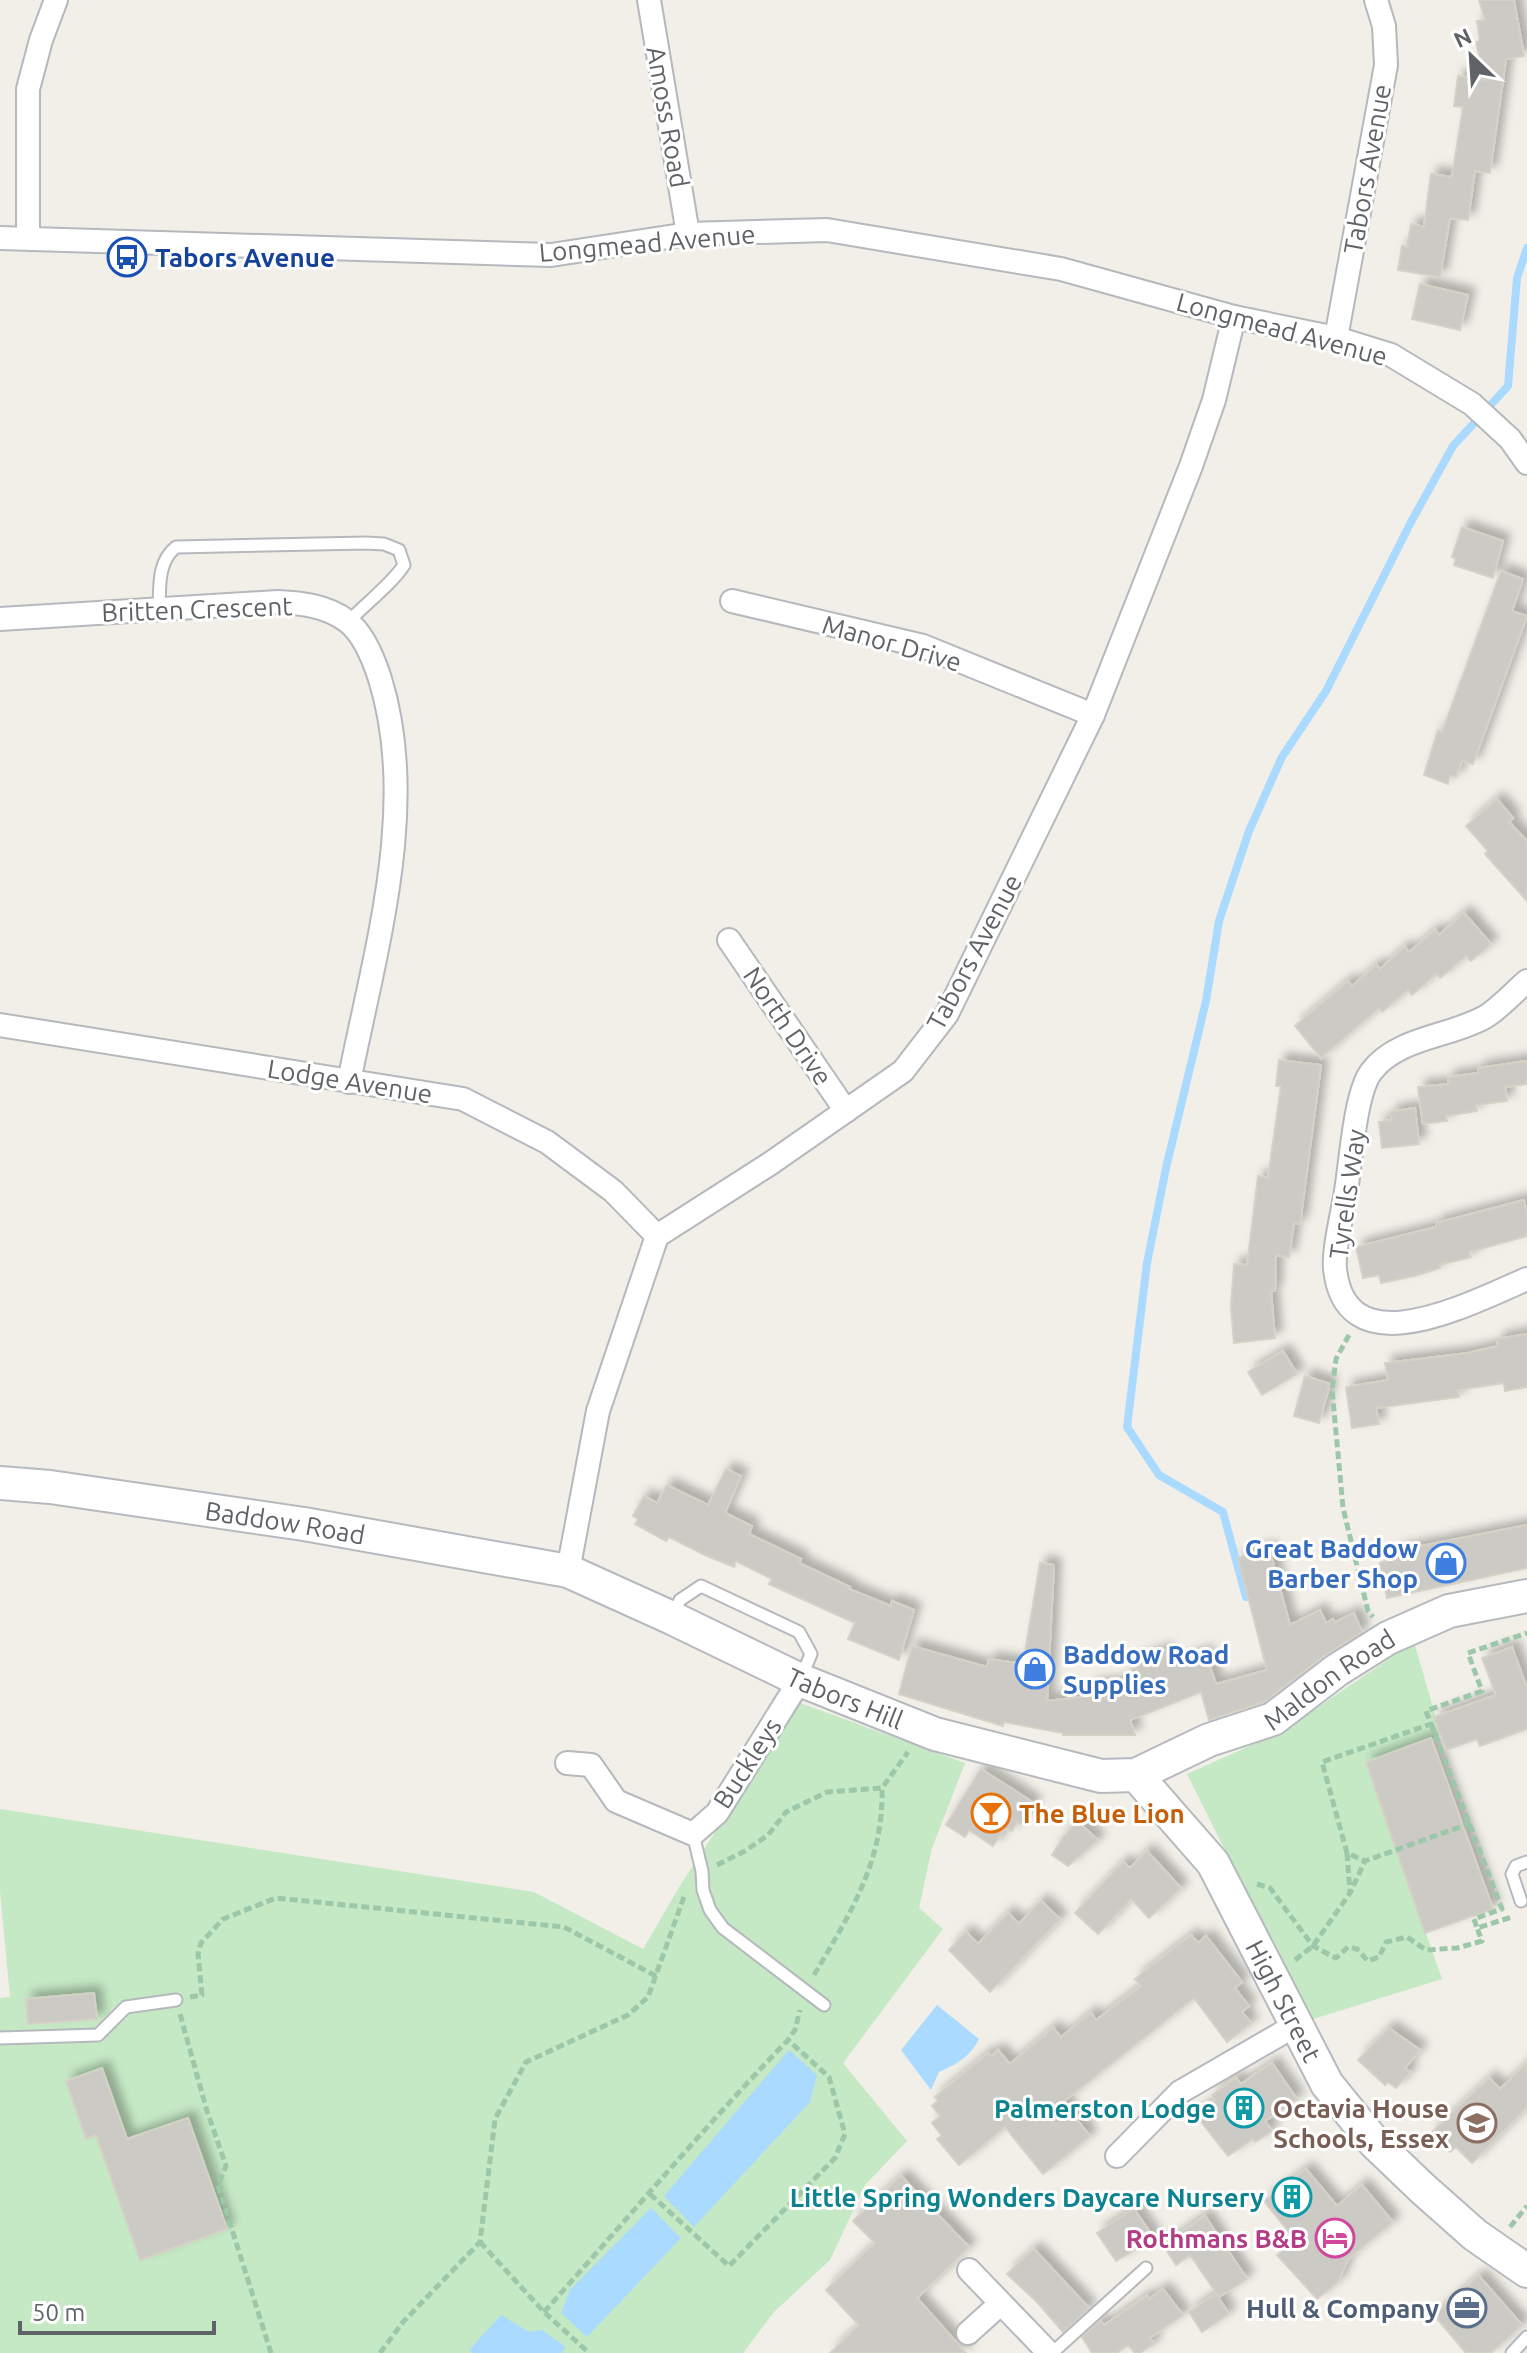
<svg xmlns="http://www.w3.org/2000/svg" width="1527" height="2353" viewBox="0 0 1527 2353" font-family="Ubuntu,sans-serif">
<defs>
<filter id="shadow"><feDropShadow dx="7" dy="-7" stdDeviation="4" flood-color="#0004"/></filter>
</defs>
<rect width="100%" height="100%" fill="#f1efe8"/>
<g fill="#c5e8c5">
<path d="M1414,1642L1441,1735L1366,1762L1442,1979L1310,2020L1187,1774L1283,1731Z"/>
<path d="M800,1703L965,1763L932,1848L919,1908L943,1929L843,2063L907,2141L865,2185L830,2260L774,2312L743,2353H0V1998L10,1997L0,1891V1809L534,1892L643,1949L681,1884Z"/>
</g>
<g fill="#aadaff">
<path d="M937,2005L979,2039C970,2057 957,2064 939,2072L931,2090L901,2050Z"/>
<path d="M789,2050L817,2075L810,2102L694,2227L664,2196Z"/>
<path d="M651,2208L681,2238L587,2337L561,2313L570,2290Z"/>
<path d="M501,2315L529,2332L542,2330L566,2347L561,2353H473L469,2350Z"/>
</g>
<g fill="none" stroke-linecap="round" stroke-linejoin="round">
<path stroke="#aadaff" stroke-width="8" d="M1246,1597L1223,1512L1159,1475L1127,1427L1147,1263L1166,1168L1206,1001L1219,921L1249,831L1282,757L1326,691L1411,522L1453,446L1508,386L1517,278L1527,248"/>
</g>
<g fill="#cccac5" stroke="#d6d1c6" stroke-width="2" filter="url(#shadow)">
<path d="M1479,0H1514L1524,56L1506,59L1490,173L1475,171L1468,220L1450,218L1440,277L1398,270L1402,246L1407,247L1411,224L1424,227L1431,174L1452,177L1463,107L1454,106L1458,76L1485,80L1476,42L1480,41L1477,21L1485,20Z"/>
<path d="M1420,284L1468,295L1460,330L1412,319Z"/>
<path d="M1462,527L1503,541L1493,578L1454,565L1456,559L1452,557Z"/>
<path d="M1501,571L1523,579L1512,611L1527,616L1473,764L1462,761L1456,777L1450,775L1448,784L1424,775L1438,730L1442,732Z"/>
<path d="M1497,799L1513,818L1509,822L1527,841V901L1485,854L1488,851L1466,826Z"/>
<path d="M1464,913L1491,944L1471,961L1466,956L1440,978L1436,974L1412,995L1408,990L1382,1012L1379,1008L1321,1058L1295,1026L1348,981L1352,986L1376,965L1380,969L1405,947L1409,952L1435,930L1439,935Z"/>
<path d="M1279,1060L1321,1065L1300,1224L1294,1223L1289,1257L1276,1255L1275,1291H1271L1275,1338L1234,1343L1231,1307L1234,1264L1247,1265L1258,1176L1268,1178L1281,1086H1276Z"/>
<path d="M1527,1061V1084L1505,1087L1507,1101L1476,1105L1477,1111L1446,1116L1447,1121L1423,1124L1418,1087L1449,1084L1448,1077L1478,1073V1068Z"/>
<path d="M1415,1108L1419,1144L1382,1148L1379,1122L1392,1120L1390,1112Z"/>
<path d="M1524,1200L1527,1214V1236L1469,1252L1471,1257L1439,1265L1440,1268L1414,1276L1381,1283L1379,1275L1363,1278L1356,1247L1436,1227V1223Z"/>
<path d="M1527,1334V1387L1505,1391L1504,1383L1458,1390L1459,1397L1376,1408L1379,1424L1352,1428L1346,1387L1388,1380L1385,1363L1468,1353L1498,1346L1497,1339Z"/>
<path d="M1283,1351L1297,1374L1262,1395L1248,1372Z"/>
<path d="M1305,1376L1330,1384L1319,1423L1294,1416Z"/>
<path d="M726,1469L741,1476L725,1513L752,1526L749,1534L801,1559L799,1563L850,1587L849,1589L891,1606L892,1601L914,1610L899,1660L848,1639L855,1623L769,1584L772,1579L736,1561L734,1567L705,1555L669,1537L666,1541L635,1524L638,1519L633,1516L644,1496L657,1503L667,1485L708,1505Z"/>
<path d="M1527,1525V1568L1387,1598L1380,1563L1397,1558L1396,1551Z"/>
<path d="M1269,1548L1290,1625L1320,1610L1326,1623L1333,1619L1335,1622L1354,1613L1362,1632L1325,1655L1264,1702L1209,1720L1201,1692L1130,1720L1135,1735H1063V1733L1004,1722L1003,1726L899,1694L912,1646L987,1667L989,1659L1023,1664L1040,1563L1054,1565L1047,1701L1091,1696L1090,1686L1127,1683L1125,1676L1138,1672L1134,1661L1165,1650L1169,1666L1205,1652L1216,1684L1267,1670L1238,1558Z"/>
<path d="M1512,1647L1527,1688V1729L1480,1746L1477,1739L1446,1750L1434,1717L1496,1695L1482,1658Z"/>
<path d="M1431,1738L1493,1909L1425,1933L1366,1762Z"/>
<path d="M981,1769L1034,1803L1020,1824L1017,1822L1012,1831L1005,1828L993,1846L969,1830L965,1837L946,1825Z"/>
<path d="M1078,1822L1098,1840L1068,1866L1052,1855L1064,1836Z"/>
<path d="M1147,1851L1181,1888L1149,1918L1131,1899L1098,1934L1075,1913L1123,1862L1130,1868Z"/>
<path d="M1041,1901L1060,1919L990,1992L949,1950L966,1932L978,1944L1008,1913L1019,1924Z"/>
<path d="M1191,1935L1198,1943L1206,1936L1242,1982L1235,1988L1249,2006L1242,2012L1251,2023L1227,2042L1194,1998L1063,2102L1090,2136L1043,2174L1005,2127L959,2165L937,2139L942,2136L932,2123L940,2116L932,2106L938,2101L935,2097L988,2053L991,2056L998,2050L1010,2064L1053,2028L1061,2037L1091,2013L1096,2020L1141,1986L1135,1979Z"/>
<path d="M94,1993L97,2019L28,2024L26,1999Z"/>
<path d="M1389,2028L1420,2050L1405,2068L1410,2072L1396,2088L1388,2082L1385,2085L1358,2060Z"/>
<path d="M1272,2063L1297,2099L1265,2121L1272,2131L1255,2142L1253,2139L1228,2156L1195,2114L1215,2100L1212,2095L1236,2078L1241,2084Z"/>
<path d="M1527,2063V2107L1472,2163L1456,2147L1450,2152L1431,2133L1489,2078L1500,2089Z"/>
<path d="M102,2068L127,2139L188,2118L227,2229L140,2260L96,2135L86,2139L66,2081Z"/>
<path d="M1306,2169L1337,2206L1362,2185L1393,2222L1348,2259L1338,2282L1317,2299L1277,2255L1295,2240L1264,2201Z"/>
<path d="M901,2176L969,2247L917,2298L966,2353H830L859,2325L826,2290L875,2243L853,2221Z"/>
<path d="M1134,2209L1154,2238L1116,2261L1097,2233Z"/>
<path d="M1205,2216L1247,2279L1219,2297L1190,2255L1176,2265L1163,2245Z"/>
<path d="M1034,2249L1089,2308L1063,2332L1037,2302L1007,2274Z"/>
<path d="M1479,2276L1522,2325L1491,2353H1466L1434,2315Z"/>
<path d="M1163,2289L1183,2315L1150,2338L1154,2344L1140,2353H1135L1128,2345L1117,2353H1092L1082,2337L1100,2321L1104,2325L1147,2296L1149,2299Z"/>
<path d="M1216,2294L1229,2314L1202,2332L1189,2312Z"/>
</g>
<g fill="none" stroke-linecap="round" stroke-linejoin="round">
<defs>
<g id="lane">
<path d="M159,609C160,587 157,562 176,547L366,543L384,544L399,550L404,565C392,584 365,604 348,622"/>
<path d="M672,1617L680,1600L701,1586L799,1632L811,1654L801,1678"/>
<path d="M693,1834L702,1871L703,1890L710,1910L723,1928L824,2005"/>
<path d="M1521,1901L1512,1874L1516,1866L1527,1862"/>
<path d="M0,2038L98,2035L126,2007L176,2000"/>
<path d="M1052,2353L1146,2268"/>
<path d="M1512,2353L1527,2337"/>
</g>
<g id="street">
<path d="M649,0L688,234"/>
<path d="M0,238L551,255L688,234L827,230L1061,269L1234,317L1336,338L1391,355L1472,404L1510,439L1527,463"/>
<path d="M28,238V89L41,40L56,0"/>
<path d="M1336,338L1386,65L1384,26L1376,0"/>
<path d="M732,601L923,646L1093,715"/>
<path d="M0,619L278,602C302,603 327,606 347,621C364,634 374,660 380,679C420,807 374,954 349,1082"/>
<path d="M729,940L846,1111"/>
<path d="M1527,981C1514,992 1500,1008 1485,1017C1450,1037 1397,1037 1371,1072C1355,1094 1351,1161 1346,1191C1343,1211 1333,1250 1335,1269C1346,1371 1474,1301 1527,1279"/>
<path d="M0,1025L463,1099L547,1142L613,1191L657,1236"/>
<path d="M568,1571L598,1411L657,1236L771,1163L903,1071L947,1014L1093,715L1191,466L1214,400L1234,317"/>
<path d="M567,1763L591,1765L616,1801L693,1834L717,1813L800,1680"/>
<path d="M1117,2156L1180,2092L1296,2025"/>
<path d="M969,2270L1049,2353"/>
<path d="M968,2333L1000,2304"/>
</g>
<g id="secondary">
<path id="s1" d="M0,1483L50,1487L304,1524L568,1571L672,1618L800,1680L935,1734L1101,1776L1136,1775L1209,1740L1273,1719L1337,1670L1388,1638L1449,1611L1527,1596"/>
<path id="s2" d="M1136,1775L1213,1863L1327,2084L1374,2142L1422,2188L1475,2235L1527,2271"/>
</g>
</defs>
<use href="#lane" stroke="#b5b8bc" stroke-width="15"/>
<use href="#street" stroke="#b5b8bc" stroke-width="26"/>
<use href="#secondary" stroke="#b6babf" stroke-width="36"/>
<g stroke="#9cc7a9" stroke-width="5" stroke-dasharray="8 4" stroke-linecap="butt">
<path d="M1349,1335L1336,1359L1332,1389L1343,1508L1368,1611L1373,1617"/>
<path d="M1431,1724L1502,1909L1474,1919L1477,1928"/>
<path d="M1471,1823L1365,1861L1347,1853L1322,1762L1431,1724L1426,1711L1482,1691L1468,1653L1527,1633"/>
<path d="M1347,1853L1350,1893L1365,1861"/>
<path d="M717,1865L745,1851L768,1835L786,1812L827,1792L882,1788L908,1752"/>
<path d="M1257,1884L1270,1888L1313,1946L1336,1958L1348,1947L1357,1949L1368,1961L1379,1957L1386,1942L1407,1937L1426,1950L1457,1948L1482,1941L1477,1928L1512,1917"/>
<path d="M1295,1960L1313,1946L1350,1893"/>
<path d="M814,1975C850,1914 884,1861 882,1788"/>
<path d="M190,1997L202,1995L198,1954L201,1943L223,1919L276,1898L564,1927L656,1976"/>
<path d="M180,2014L207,2111L226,2166L218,2185L271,2353"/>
<path d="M650,2194L729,2266L835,2158L845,2134L829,2077L788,2040"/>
<path d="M1510,2227L1527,2206"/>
<path d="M480,2242L544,2312L589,2353"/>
<path d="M544,2312C625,2222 703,2128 788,2040L795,2030L800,2010"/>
<path d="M380,2353L403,2322L480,2242L495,2119L526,2062L628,2015L648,1997L685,1894"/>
</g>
<use href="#lane" stroke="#fff" stroke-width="11"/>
<use href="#street" stroke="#fff" stroke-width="22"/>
<use href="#secondary" stroke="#fff" stroke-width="32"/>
</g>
<defs>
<symbol id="bus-ring" viewBox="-11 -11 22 22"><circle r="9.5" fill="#fff" stroke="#1a4fb4" stroke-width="1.5"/><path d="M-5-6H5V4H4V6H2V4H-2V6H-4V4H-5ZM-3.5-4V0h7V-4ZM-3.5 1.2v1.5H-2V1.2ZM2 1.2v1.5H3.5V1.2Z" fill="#1a4fb4"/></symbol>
<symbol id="shop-ring" viewBox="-11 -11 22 22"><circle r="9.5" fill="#fff" stroke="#3f7fe0" stroke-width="1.5"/><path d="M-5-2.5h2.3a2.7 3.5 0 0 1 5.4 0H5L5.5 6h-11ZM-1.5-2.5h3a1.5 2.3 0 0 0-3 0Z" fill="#3f7fe0"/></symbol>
<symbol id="bar-ring" viewBox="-11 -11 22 22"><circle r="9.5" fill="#fff" stroke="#e8710a" stroke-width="1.5"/><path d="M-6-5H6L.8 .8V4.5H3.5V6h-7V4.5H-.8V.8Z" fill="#e8710a"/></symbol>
<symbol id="building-ring" viewBox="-11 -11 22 22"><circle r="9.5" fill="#fff" stroke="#0f9aa8" stroke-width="1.5"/><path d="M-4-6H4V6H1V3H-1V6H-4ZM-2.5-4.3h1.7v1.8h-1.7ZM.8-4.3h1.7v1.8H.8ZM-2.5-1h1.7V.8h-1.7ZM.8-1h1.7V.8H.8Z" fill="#0f9aa8"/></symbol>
<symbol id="school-ring" viewBox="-11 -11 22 22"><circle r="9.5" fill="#fff" stroke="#8d6e63" stroke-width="1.5"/><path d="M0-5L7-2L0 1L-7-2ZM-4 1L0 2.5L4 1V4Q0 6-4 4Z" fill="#8d6e63"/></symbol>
<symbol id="hotel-ring" viewBox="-11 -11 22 22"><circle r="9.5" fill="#fff" stroke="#d1479c" stroke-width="1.5"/><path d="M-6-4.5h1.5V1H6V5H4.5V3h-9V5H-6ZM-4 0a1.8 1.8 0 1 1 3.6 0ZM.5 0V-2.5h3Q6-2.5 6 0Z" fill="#d1479c"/></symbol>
<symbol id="office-ring" viewBox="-11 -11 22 22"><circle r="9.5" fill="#fff" stroke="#5c6f8a" stroke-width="1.5"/><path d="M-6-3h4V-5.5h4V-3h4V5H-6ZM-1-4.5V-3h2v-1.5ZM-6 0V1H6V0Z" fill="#5c6f8a"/></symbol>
</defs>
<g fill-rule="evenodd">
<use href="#bus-ring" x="105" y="235" width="44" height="44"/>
<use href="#shop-ring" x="1424" y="1541" width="44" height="44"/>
<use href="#shop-ring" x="1013" y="1647" width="44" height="44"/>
<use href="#bar-ring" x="969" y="1791" width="44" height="44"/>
<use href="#building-ring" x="1222" y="2086" width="44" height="44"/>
<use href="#school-ring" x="1455" y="2101" width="44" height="44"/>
<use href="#building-ring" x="1270" y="2175" width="44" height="44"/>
<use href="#hotel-ring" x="1313" y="2216" width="44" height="44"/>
<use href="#office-ring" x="1445" y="2286" width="44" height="44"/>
</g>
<g text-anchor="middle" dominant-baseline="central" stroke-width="6" stroke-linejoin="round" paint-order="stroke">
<g font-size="26" fill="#5f6368" stroke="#fff">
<text transform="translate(668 117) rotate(80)">Amoss Road</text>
<text transform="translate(1367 169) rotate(-80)">Tabors Avenue</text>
<text transform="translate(647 243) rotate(-5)">Longmead Avenue</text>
<text transform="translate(1282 329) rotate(15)">Longmead Avenue</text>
<text transform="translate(197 609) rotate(-2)">Britten Crescent</text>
<text transform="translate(892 643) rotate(16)">Manor Drive</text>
<text transform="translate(974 952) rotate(-62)">Tabors Avenue</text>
<text transform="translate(788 1026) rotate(56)">North Drive</text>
<text transform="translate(350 1081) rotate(9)">Lodge Avenue</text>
<text transform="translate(1347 1194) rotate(-82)">Tyrells Way</text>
<text stroke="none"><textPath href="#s1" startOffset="288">Baddow Road</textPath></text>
<text stroke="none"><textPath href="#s1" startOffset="1400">Maldon Road</textPath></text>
<text stroke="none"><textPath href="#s1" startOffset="880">Tabors Hill</textPath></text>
<text transform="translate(747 1763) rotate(-57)">Buckleys</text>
<text stroke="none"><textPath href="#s2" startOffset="272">High Street</textPath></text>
</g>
<g font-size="26" font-weight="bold" fill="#164399" stroke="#fff" text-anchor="start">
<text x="155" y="257">Tabors Avenue</text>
</g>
<g font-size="26" font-weight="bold" fill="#366cbe" stroke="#fff" text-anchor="end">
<text x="1418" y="1548">Great Baddow<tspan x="1418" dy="30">Barber Shop</tspan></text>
<text x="1063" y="1654" text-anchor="start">Baddow Road<tspan x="1063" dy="30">Supplies</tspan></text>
</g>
<g font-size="26" font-weight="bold" fill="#c56008" stroke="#fff" text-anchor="start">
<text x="1019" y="1813">The Blue Lion</text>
</g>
<g font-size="26" font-weight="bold" fill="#0d838f" stroke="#fff" text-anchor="end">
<text x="1216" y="2108">Palmerston Lodge</text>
<text x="1264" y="2197">Little Spring Wonders Daycare Nursery</text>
</g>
<g font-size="26" font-weight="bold" fill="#785e54" stroke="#fff" text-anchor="end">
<text x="1449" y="2108">Octavia House<tspan x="1449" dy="30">Schools, Essex</tspan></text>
</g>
<g font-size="26" font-weight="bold" fill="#b23c85" stroke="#fff" text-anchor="end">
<text x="1307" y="2238">Rothmans B&amp;B</text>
</g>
<g font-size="26" font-weight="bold" fill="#4e5e75" stroke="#fff" text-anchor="end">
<text x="1439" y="2308">Hull &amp; Company</text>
</g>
</g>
<g transform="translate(1471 56) rotate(335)" stroke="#ffffff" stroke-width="6" paint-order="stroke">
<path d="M0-6L14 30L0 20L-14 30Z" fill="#5f6368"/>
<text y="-12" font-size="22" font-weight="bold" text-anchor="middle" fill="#5f6368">N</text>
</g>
<path d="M20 2321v12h194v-12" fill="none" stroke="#5f6368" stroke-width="4"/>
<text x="32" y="2321" font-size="24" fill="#5f6368" stroke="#ffffff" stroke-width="6" paint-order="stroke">50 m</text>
</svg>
